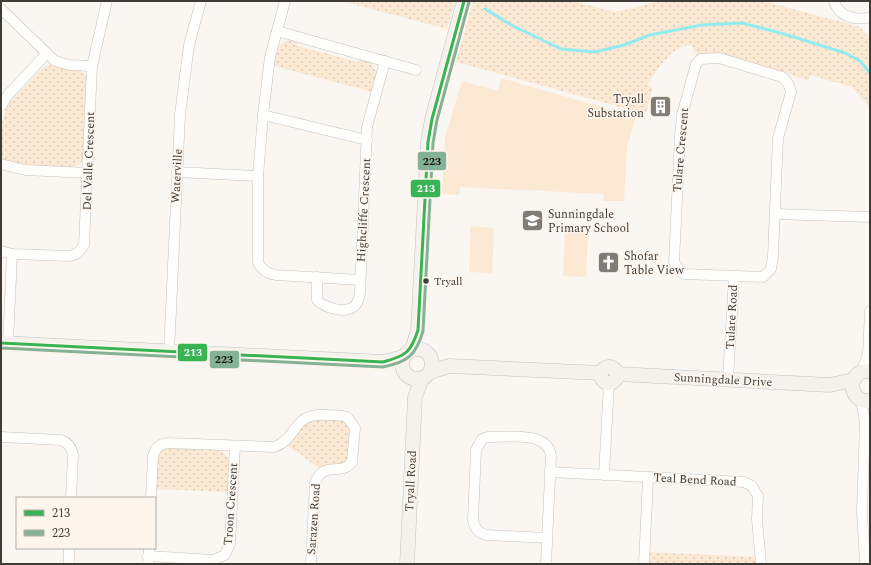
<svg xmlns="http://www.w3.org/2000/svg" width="871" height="565" viewBox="0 0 871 565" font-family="Spectral,serif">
<defs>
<pattern id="green-dots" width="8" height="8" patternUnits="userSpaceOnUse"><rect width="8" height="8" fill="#fbe9d3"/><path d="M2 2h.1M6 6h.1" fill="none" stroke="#d8c9b6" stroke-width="1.8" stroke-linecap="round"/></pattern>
</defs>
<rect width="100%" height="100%" fill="#faf6f1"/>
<g fill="url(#green-dots)">
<path d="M341,1H455L447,29Z"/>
<path d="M473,1H572L615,12L661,1H763L860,27L870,39V108L852,87L810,75L808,81L781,71L710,53L697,56L694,49L690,45C669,48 658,70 647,85L653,88L646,114L456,62Z"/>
<path d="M291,40L297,42L298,46L358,62L360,59L371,62L377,74L373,92L274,66C277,54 276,42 291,40Z"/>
<path d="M51,65L79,70L87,77L84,159L80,164L72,168L20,165L2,159L1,126L7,105L42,68Z"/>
<path d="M314,418L345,421L351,428L348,459C340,468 328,462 319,468L287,445L306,423Z"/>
<path d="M165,447L218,450C235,455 229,478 228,492L156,489L158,455Z"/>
<path d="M649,552L756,557V564H649Z"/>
</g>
<g fill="#fbe9d3">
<path d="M501,78L636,117L627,146L624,201H603L604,195L602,194L460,187L459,195L442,194L445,137L462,81L498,91Z"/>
<path d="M471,226L494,228L492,273L469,272Z"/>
<path d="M565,231L588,232L586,277L563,276Z"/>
</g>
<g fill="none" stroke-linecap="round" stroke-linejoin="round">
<path stroke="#92ecef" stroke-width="3" d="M485,9L513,26L561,49L595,52L624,45L650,35L702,25L742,23L784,34L845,53L860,61L870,73"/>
<defs>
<g id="street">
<path d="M285,1L270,57L263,115L258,176V263C262,270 267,274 276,275L360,280"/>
<path d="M834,1C839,17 855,21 870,17"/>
<path d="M1,9L55,61L70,65L92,66"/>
<path d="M277,31L416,70"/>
<path d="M719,58L782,77C788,81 789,85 791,92L778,138L773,256L771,269L763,277L684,274L679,270L674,262L680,137L682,115L696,64L701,59Z"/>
<path d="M1,106L8,95L46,54"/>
<path d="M263,115L367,140"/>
<path d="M1,164L25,170L88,173"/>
<path d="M177,172L258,176"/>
<path d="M775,214L870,217"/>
<path d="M1,251L12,254L70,256L78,253L84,245L92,66L107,1"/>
<path d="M317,277V300C324,307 343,314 353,307C358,304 359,298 360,293L367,127L385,61"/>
<path d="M8,344L12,254"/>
<path d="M169,353L180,115L189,45L201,1"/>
<path d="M861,372L868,355L870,311"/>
<path d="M728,380L734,277"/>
<path d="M861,400L865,422L862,511L865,564"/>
<path d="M1,437L61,440C69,443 72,448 73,455L71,498"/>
<path d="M550,472L744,482L752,486L758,496L757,519L761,564"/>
<path d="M604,475L609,383"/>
<path d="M151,498L153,456C155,448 160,444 167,443L274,447C300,438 290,412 328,415C335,415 341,415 347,417L355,428L352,462C341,477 323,460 315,483L311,564"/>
<path d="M148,556L213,560L225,555L230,544L235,446"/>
<path d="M69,564V548"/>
<path d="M148,564L149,548"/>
<path d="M546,564L551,455C547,431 507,437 488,437L482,439L476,450L473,520C475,528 477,532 486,535L547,538"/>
<path d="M644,564L648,478"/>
</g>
<g id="secondary">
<path d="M1,343L383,362L403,357"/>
<circle cx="417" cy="364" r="15"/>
<path d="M412,350L418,330L428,142L432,119L464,1"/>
<circle cx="609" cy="375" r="8"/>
<path d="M870,371C859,370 853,376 852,386C854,396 859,402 870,401"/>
<path d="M430,372L449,366L601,373"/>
<path d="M617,374L830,385L853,380"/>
<path d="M407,564L415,397L422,378"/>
</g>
</defs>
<use href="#street" stroke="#c4c1bd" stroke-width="11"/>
<use href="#secondary" stroke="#c4c1bd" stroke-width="15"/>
<use href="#street" stroke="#fefefd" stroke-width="10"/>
<use href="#secondary" stroke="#f5f2ee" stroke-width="14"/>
<defs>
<path id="bus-1" d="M1,343L383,362C406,356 411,352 418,330L428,142L432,119L464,1"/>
<path id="bus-2" d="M1,348L383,367C408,362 416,355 423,331L433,143L437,120L469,2"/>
</defs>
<use href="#bus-1" stroke="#fef6ed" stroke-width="6"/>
<use href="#bus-2" stroke="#fef6ed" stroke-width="6"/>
<use href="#bus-1" stroke="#38b454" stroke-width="3"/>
<use href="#bus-2" stroke="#85b296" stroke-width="3"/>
</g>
<defs>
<symbol id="building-square" viewBox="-11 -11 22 22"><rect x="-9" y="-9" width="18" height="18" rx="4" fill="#807d79" stroke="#fef6ed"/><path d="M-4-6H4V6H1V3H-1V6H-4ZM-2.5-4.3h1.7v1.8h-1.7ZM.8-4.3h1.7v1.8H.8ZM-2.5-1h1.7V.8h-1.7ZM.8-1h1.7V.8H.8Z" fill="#fff"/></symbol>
<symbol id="school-square" viewBox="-11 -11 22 22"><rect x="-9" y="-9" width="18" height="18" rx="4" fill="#807d79" stroke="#fef6ed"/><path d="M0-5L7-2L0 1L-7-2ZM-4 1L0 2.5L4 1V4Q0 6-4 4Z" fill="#fff"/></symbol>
<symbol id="church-square" viewBox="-11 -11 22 22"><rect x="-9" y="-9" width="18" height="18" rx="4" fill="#807d79" stroke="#fef6ed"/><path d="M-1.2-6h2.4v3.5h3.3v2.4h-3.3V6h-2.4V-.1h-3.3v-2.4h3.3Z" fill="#fff"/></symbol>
</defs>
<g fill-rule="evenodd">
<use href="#building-square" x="648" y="94" width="25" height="25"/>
<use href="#school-square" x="520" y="208" width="25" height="25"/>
<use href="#church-square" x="596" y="250" width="25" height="25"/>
</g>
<circle fill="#3f3c38" stroke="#fef6ed" stroke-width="1.5" cx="426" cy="281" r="3.5"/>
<g text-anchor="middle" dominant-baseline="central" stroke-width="3" stroke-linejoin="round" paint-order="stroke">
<g font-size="11" fill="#3f3c38" stroke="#fef6ed" text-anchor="start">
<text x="434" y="281">Tryall</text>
</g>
<g font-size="12" fill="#3f3c38" stroke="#fef6ed" text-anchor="start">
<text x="644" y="99" text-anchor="end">Tryall<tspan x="644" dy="14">Substation</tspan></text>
<text x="548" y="214">Sunningdale<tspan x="548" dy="14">Primary School</tspan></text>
<text x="624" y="256">Shofar<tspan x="624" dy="14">Table View</tspan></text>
</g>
<g font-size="12" fill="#3f3c38" stroke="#fef6ed">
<text transform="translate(681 150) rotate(-85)">Tulare Crescent</text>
<text transform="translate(89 161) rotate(-88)">Del Valle Crescent</text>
<text transform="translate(177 176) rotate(-87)">Waterville</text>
<text transform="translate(364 210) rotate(-87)">Highcliffe Crescent</text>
<text transform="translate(732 317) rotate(-87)">Tulare Road</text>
<text transform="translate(723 380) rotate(3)">Sunningdale Drive</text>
<text transform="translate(695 480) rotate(3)">Teal Bend Road</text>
<text transform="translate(411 481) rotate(-87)">Tryall Road</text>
<text transform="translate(231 504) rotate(-86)">Troon Crescent</text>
<text transform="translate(314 519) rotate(-86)">Sarazen Road</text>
</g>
</g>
<g stroke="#fef6ed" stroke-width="1.5">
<rect x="417" y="151" width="30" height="20" rx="4" fill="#85b296"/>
<rect x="410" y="179" width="31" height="19" rx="4" fill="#38b454"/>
<rect x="177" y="343" width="31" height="19" rx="4" fill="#38b454"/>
<rect x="209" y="350" width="31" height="19" rx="4" fill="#85b296"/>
</g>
<g font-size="11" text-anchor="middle" font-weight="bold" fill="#fff">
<text x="426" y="192">213</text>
<text x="193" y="356">213</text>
</g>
<g font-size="11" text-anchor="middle" font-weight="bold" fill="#111">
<text x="432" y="165">223</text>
<text x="224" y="363">223</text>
</g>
<rect width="871" height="565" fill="none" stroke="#3f3c38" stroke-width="4"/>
<rect x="16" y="497" width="140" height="52" fill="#fef6ed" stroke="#b2aca5"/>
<rect x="24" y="510" width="20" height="6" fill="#38b454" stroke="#b2aca5"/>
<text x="52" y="517" font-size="12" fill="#3f3c38">213</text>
<rect x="24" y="530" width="20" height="6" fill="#85b296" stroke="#b2aca5"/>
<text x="52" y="537" font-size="12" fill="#3f3c38">223</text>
</svg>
